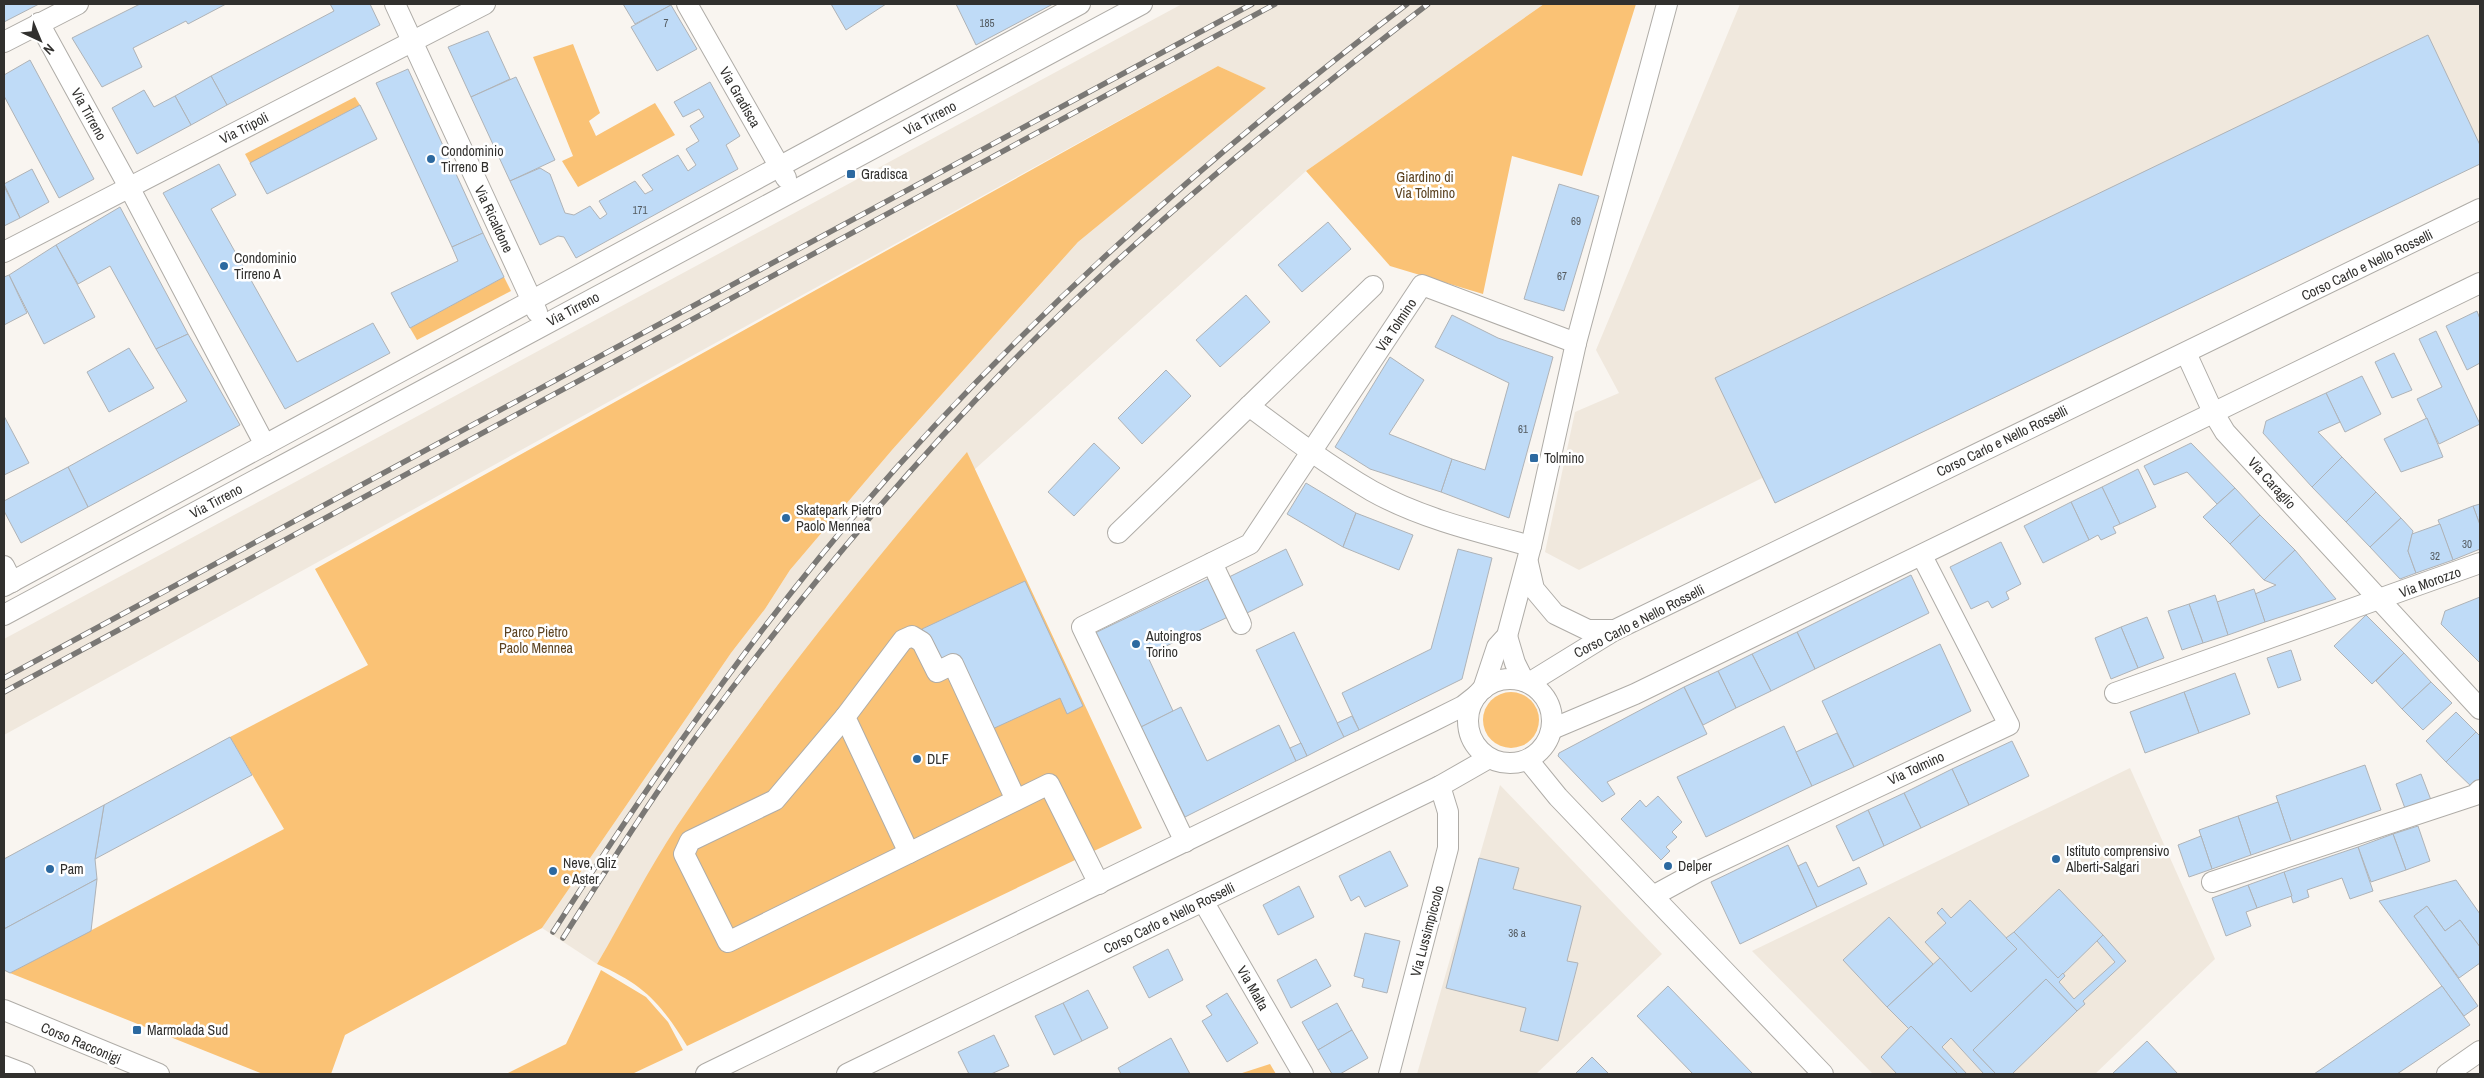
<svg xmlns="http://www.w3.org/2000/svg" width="2484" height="1078" viewBox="0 0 2484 1078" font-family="'Archivo Narrow',sans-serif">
<rect width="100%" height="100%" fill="#f9f5f0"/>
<g fill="#f0e8dd">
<path d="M1182,4H1544L1306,171L974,470L967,453L677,828L597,964L542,928L731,653L765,609L790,570L892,450L1078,242L1265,88L1218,66L4,735V639Z"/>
<path d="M1740,4H2480V164L1775,503L1762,478L1579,570L1545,552L1575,412L1619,393L1596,350Z"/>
<path d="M2130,768L2215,959L2095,1074H1873L1752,951Z"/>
<path d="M1500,785L1662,954L1536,1074H1417Z"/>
</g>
<g fill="#fac275">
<path d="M1544,4H1636L1582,176L1512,156L1483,294L1390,266L1306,171Z"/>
<path d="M573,44L600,113L589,121L596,136L655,103L675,135L578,187L562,161L573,156L533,57Z"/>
<path d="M1218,66L1266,88L1078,242L892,450L790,570L765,609L731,653L542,928L345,1035L331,1074H263L10,973L284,829L230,737L368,665L315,569Z"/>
<path d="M355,97L360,105L250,163L245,154Z"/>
<path d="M504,277L511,291L417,340L410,328Z"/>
<path d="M967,452L1142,828L687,1046C660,1002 644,985 597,964C624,918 648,870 677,826C765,695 864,572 967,452Z"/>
<circle cx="1511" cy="720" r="28"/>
<path d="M601,970L646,997L668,1022L683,1050L632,1074H506L566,1044Z"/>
<path d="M1270,1064L1276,1074H1239Z"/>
</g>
<g fill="#bfdbf7" stroke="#afb3b7">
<path d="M4,4H39L4,22Z"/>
<path d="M140,4H226L188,24L186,21L133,48L142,67L102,87L72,38Z"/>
<path d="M330,4H370L380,25L227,105L211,76L334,11Z"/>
<path d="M623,4H670L671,5L635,24Z"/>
<path d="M831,4H886L846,30Z"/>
<path d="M956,4H1053L976,45Z"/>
<path d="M671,5L697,49L657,71L631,27Z"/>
<path d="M488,31L510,79L471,97L448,47Z"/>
<path d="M2428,35L2480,145V164L1775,503L1715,378Z"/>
<path d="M30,60L94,179L59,198L4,96V75Z"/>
<path d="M408,69L483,233L452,247L376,83Z"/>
<path d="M211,76L227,105L191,125L175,96Z"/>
<path d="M516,77L555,160L510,181L471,97Z"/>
<path d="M710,82L740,136L726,145L738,169L576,258L564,237L558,236L540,245L510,181L540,168L550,174L565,213L574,215L590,206L600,219L607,214L599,201L635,181L645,194L653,190L642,175L678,155L688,171L696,165L686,149L699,141L690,126L704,117L699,109L683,117L674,102Z"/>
<path d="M144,90L154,107L175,96L191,125L137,154L112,108Z"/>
<path d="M360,105L377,139L267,194L250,163Z"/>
<path d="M219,164L236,195L211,209L297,362L373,323L390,353L285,409L163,193Z"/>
<path d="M32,169L49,202L20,218L4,184Z"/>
<path d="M1559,184L1599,196L1564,311L1524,299Z"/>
<path d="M4,186L20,218L4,226Z"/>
<path d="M120,207L188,334L156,349L110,266L78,284L56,245Z"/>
<path d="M1328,222L1351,249L1302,292L1278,265Z"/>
<path d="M483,233L504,277L410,328L391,293L458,261L452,247Z"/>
<path d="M56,245L95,317L44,344L9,275Z"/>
<path d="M9,275L27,313L4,325V277Z"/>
<path d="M1246,295L1270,322L1220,367L1196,340Z"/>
<path d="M2477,311L2480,319V363L2467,370L2446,326Z"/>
<path d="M1452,315L1498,338L1553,357L1509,518L1441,492L1452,459L1485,470L1509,383L1435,347Z"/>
<path d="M2436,331L2480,424L2439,444L2417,399L2442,387L2419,339Z"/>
<path d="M188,334L240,425L88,507L68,467L187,401L156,349Z"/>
<path d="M129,348L154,388L109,412L87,372Z"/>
<path d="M2394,353L2412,390L2392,398L2375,362Z"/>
<path d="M1390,357L1424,380L1389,434L1452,459L1441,492L1370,469L1335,447Z"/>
<path d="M1166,370L1191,396L1142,444L1118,418Z"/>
<path d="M2362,376L2381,414L2345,432L2326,393Z"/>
<path d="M2326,393L2340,422L2318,432L2342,457L2312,487L2263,433L2266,421Z"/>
<path d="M4,416L29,463L4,475Z"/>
<path d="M2427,418L2443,457L2401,472L2384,439Z"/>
<path d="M1094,443L1120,468L1074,516L1048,492Z"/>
<path d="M2191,443L2235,488L2217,504L2187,472L2154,485L2144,466Z"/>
<path d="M2342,457L2376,492L2346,522L2312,487Z"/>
<path d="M68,467L88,507L21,543L4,511V501Z"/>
<path d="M2138,469L2156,507L2120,524L2102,487Z"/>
<path d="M1306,483L1356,513L1343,547L1287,514Z"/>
<path d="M2102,487L2120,524L2113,527L2116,533L2101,540L2098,535L2089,540L2071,502Z"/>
<path d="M2235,488L2260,515L2230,544L2203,517Z"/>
<path d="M2376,492L2401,518L2370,547L2346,522Z"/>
<path d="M2071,502L2089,540L2043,563L2024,526Z"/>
<path d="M2480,504V525L2473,506Z"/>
<path d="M2473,506L2480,525V549L2453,560L2438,520Z"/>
<path d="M1356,513L1413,535L1399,570L1343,547Z"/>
<path d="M2260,515L2295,550L2264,580L2230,544Z"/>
<path d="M2401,518L2413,531L2408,551L2416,573L2400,579L2370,547Z"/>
<path d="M2440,524L2453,560L2416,573L2408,551L2412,534Z"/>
<path d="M2001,542L2021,584L2006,592L2009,599L1992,608L1988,601L1971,609L1950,567Z"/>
<path d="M1286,549L1303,585L1247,613L1229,577Z"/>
<path d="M1458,549L1492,558L1462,679L1359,730L1342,693L1431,649Z"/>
<path d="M2295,550L2336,599L2265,622L2255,594L2276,585L2264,580Z"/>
<path d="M1911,575L1929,613L1815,669L1797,632Z"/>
<path d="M1210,578L1228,617L1147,655L1173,711L1141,727L1095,633Z"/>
<path d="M1025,581L1083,706L1067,714L1060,698L988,731L954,658L939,666L922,629Z"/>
<path d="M2254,589L2265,622L2228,635L2217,602Z"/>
<path d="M2215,595L2228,635L2203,643L2189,604Z"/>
<path d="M2480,597V663L2441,624L2445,611Z"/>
<path d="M2189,604L2203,643L2182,650L2168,611Z"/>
<path d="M2366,615L2404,653L2372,684L2334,646Z"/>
<path d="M2147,617L2164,658L2138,668L2121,627Z"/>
<path d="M2121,627L2138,668L2111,679L2095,638Z"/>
<path d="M1294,632L1344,737L1307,756L1256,650Z"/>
<path d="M1797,632L1815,669L1771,691L1752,654Z"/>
<path d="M1940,644L1971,711L1854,767L1822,701Z"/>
<path d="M2291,650L2301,680L2278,688L2267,658Z"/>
<path d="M2404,653L2431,682L2402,709L2376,681Z"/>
<path d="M1752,654L1771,691L1736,708L1718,671Z"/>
<path d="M1718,671L1736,708L1703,725L1684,687Z"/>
<path d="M2235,673L2250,714L2199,733L2184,692Z"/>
<path d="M2431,682L2452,703L2423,730L2402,709Z"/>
<path d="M1684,687L1707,734L1607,782L1615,794L1602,802L1558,756L1559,753Z"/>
<path d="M2184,692L2199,733L2145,753L2130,712Z"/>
<path d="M1181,707L1207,761L1279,725L1296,761L1185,817L1141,727Z"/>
<path d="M2456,712L2476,732L2446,762L2426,741Z"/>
<path d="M1352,716L1359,730L1344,737L1337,723Z"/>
<path d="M1784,726L1812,786L1706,837L1677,777Z"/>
<path d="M2476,732L2480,736V785L2475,790L2446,762Z"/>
<path d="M1837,733L1854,767L1812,786L1796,752Z"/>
<path d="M230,737L252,775L95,859L104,805Z"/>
<path d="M2012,741L2029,776L1969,805L1952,769Z"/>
<path d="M1301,743L1307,756L1296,761L1290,748Z"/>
<path d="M2365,765L2381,810L2291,841L2276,796Z"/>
<path d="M1952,769L1969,805L1921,828L1904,793Z"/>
<path d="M2421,774L2431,800L2406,811L2396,784Z"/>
<path d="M1904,793L1921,828L1884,846L1868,810Z"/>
<path d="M1658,796L1682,822L1672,832L1677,837L1666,847L1670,851L1661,860L1621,819L1640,800L1646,807Z"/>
<path d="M2278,802L2291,841L2251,855L2238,816Z"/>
<path d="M104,805L95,859L97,879L4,929V859Z"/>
<path d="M1868,810L1884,846L1853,861L1836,826Z"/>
<path d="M2238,816L2251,855L2212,869L2199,830Z"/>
<path d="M2418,826L2430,861L2406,870L2393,834Z"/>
<path d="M2393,834L2406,870L2371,882L2358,847Z"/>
<path d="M2201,836L2212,869L2189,877L2178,845Z"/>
<path d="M1788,845L1817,907L1740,944L1711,882Z"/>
<path d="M2358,847L2373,891L2350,899L2342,878L2307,890L2309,897L2293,903L2284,872Z"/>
<path d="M1390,851L1408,886L1365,907L1359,896L1351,901L1339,876Z"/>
<path d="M1479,858L1519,868L1513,889L1581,906L1567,961L1578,963L1558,1041L1520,1031L1526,1008L1446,988Z"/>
<path d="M1806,862L1818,887L1859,867L1867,884L1817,907L1798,866Z"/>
<path d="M2284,872L2292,896L2257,908L2248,885Z"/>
<path d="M97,879L91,931L10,973L4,970V929Z"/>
<path d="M2456,880L2480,914V947L2460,920L2445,931L2427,906L2414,916L2478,1006L2464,1016L2379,901Z"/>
<path d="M2248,885L2257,908L2246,912L2251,926L2226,936L2212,898Z"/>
<path d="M1299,886L1314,917L1278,935L1263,905Z"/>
<path d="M2059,889L2103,935L2058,979L2014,932Z"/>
<path d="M1970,900L2017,949L1971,992L1925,942L1946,923L1937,913L1942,908L1951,918Z"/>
<path d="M2427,906L2445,931L2460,920L2480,947V963L2459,978L2414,916Z"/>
<path d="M1889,917L1933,964L1887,1007L1843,960Z"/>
<path d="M2014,932L2058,978L2063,973L2065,976L2059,982L2074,999L2115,962L2097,941L2103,935L2126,961L2083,1001L2085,1004L2077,1011L2046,979L1973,1050L1996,1074H1984L1951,1038L1942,1047L1967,1074H1958L1911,1026L1909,1029L1887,1007L1940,958L1971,992L2017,949L2006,938Z"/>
<path d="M1365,933L1400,941L1387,993L1362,987L1364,979L1354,976Z"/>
<path d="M1168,949L1183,980L1149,998L1133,967Z"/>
<path d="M1316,959L1331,986L1291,1008L1277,980Z"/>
<path d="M2046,979L2077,1011L2012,1074H1996L1973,1050Z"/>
<path d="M1668,986L1753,1074H1693L1637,1016Z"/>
<path d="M2442,986L2470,1025L2397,1074H2314Z"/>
<path d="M1088,990L1108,1028L1082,1041L1063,1003Z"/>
<path d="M1227,993L1258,1043L1227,1062L1202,1021L1212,1015L1206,1006Z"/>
<path d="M1063,1003L1082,1041L1054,1055L1035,1016Z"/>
<path d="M1337,1003L1352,1030L1318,1050L1302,1022Z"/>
<path d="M1911,1026L1958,1074H1897L1881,1057Z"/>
<path d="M1352,1030L1368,1058L1340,1074H1332L1318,1050Z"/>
<path d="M994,1035L1009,1066L991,1074H969L958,1052Z"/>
<path d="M1171,1038L1190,1074H1121L1118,1068Z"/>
<path d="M2147,1041L2178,1074H2112Z"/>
<path d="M1592,1057L1609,1074H1575Z"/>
</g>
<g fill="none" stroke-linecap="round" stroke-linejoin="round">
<defs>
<g id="minor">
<path d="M395,4L537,312"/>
<path d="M687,4L786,178"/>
<path d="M39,23L129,187L265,445"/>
<path d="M4,42L78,4"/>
<path d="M4,252L485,4"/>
<path d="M2186,353L2213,412L2225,432L2480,709"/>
<path d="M1249,406C1289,436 1329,466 1372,491C1420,518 1478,532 1531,546"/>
<path d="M1118,533L1373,286"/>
<path d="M1212,563L1241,624"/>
<path d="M1528,563L1534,589L1555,614L1588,630H1615"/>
<path d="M4,566L12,582"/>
<path d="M4,586L1080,4"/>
<path d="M4,615L1142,4"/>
<path d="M1507,636L1515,663L1524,681"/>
<circle cx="1510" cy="721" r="42"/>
<path d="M1529,683L1615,630L2480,209"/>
<path d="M1483,689L1497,647L1507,636L1531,546L1576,343L1667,4"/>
<path d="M2115,693L2480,563"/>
<path d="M845,717L775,800L690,841L684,854L728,942L1049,784L1099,884"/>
<path d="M1552,729L1635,694L2480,283"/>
<path d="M1528,760L1558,797L1823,1074"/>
<path d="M1185,842L1082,627L1250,544L1422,285L1576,343"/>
<path d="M909,853L845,717L903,640L912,636L922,642L937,672L953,664L1016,800"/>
<path d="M2212,882L2475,795L2480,790"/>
<path d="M1653,896L1697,872L2009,725L1922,556"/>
<path d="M1203,901L1303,1074"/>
<path d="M4,1010L159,1074"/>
<path d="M4,1066L25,1074"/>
<path d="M706,1074L1431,722L1463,706L1477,695"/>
<path d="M847,1074L1440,786L1489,758"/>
<path d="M1389,1074L1448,848V812L1440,786"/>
<path d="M2447,1074L2480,1051"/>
</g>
</defs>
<use href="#minor" stroke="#afaca7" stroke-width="22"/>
<use href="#minor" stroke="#fff" stroke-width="20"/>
<defs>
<g id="rail">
<path d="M4,678L1252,4"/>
<path d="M4,692L1275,4"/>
<path d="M553,932C636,803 722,677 819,558C990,349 1193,167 1407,4"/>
<path d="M563,938C607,869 650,800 698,734C793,604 897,481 1009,365C1138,233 1282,117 1428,4"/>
</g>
</defs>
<use href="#rail" stroke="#7a7875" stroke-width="5.5"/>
<use href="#rail" stroke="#fff" stroke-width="4" stroke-dasharray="11" stroke-linecap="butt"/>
</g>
<g fill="#2c69a0" stroke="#fff" stroke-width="2">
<circle cx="431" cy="159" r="5"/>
<rect x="846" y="169" width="10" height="10" rx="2.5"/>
<circle cx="224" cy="266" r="5"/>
<rect x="1529" y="453" width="10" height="10" rx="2.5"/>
<circle cx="786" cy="518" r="5"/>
<circle cx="1136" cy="644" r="5"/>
<circle cx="917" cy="759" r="5"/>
<circle cx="2056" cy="859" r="5"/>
<circle cx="1668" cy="866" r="5"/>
<circle cx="50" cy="869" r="5"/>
<circle cx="553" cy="871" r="5"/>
<rect x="132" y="1025" width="10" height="10" rx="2.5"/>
</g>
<g text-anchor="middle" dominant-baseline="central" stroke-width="5" stroke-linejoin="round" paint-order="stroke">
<g font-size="11" fill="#545b60">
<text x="666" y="23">7</text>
<text x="987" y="23">185</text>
<text x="640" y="210">171</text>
<text x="1576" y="221">69</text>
<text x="1562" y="276">67</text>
<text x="1523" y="429">61</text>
<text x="2467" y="544">30</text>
<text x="2435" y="556">32</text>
<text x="1517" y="933">36 a</text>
</g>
<g font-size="14" fill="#31302e" stroke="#fff">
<text transform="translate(740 97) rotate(60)">Via Gradisca</text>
<text transform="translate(89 114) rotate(61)">Via Tirreno</text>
<text transform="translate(930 118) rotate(-28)">Via Tirreno</text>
<text transform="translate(244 128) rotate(-27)">Via Tripoli</text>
<text transform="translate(494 219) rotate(65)">Via Ricaldone</text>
<text transform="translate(2367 265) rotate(-26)">Corso Carlo e Nello Rosselli</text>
<text transform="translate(573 309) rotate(-28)">Via Tirreno</text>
<text transform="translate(1396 325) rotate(-56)">Via Tolmino</text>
<text transform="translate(2002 441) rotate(-26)">Corso Carlo e Nello Rosselli</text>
<text transform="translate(2272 483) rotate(48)">Via Caraglio</text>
<text transform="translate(216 501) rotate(-28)">Via Tirreno</text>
<text transform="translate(2430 582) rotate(-20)">Via Morozzo</text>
<text transform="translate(1639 621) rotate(-27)">Corso Carlo e Nello Rosselli</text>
<text transform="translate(1916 768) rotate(-25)">Via Tolmino</text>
<text transform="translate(1169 918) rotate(-26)">Corso Carlo e Nello Rosselli</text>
<text transform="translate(1427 931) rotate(-75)">Via Lussimpiccolo</text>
<text transform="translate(1253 988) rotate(60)">Via Malta</text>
<text transform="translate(81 1043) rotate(23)">Corso Racconigi</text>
</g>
<g font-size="14" fill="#31302e" stroke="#fff" text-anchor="start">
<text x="441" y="151">Condominio<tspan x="441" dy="16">Tirreno B</tspan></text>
<text x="861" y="174">Gradisca</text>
<text x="234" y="258">Condominio<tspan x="234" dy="16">Tirreno A</tspan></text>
<text x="1544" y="458">Tolmino</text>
<text x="796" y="510">Skatepark Pietro<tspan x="796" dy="16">Paolo Mennea</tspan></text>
<text x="1146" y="636">Autoingros<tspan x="1146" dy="16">Torino</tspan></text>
<text x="927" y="759">DLF</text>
<text x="2066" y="851">Istituto comprensivo<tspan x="2066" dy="16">Alberti-Salgari</tspan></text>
<text x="563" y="863">Neve, Gliz<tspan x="563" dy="16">e Aster</tspan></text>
<text x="1678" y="866">Delper</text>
<text x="60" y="869">Pam</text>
<text x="147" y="1030">Marmolada Sud</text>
</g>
<g font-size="14" fill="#5c4321" stroke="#fff">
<text x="1425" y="177">Giardino di<tspan x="1425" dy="16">Via Tolmino</tspan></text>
<text x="536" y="632">Parco Pietro<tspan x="536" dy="16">Paolo Mennea</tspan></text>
</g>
</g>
<rect width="2484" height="1078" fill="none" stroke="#31302e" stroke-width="10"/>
<g transform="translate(40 40) rotate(136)" stroke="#ffffff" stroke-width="4" paint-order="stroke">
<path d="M0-4L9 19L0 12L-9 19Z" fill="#31302e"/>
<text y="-8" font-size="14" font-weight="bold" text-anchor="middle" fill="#31302e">N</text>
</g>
</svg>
